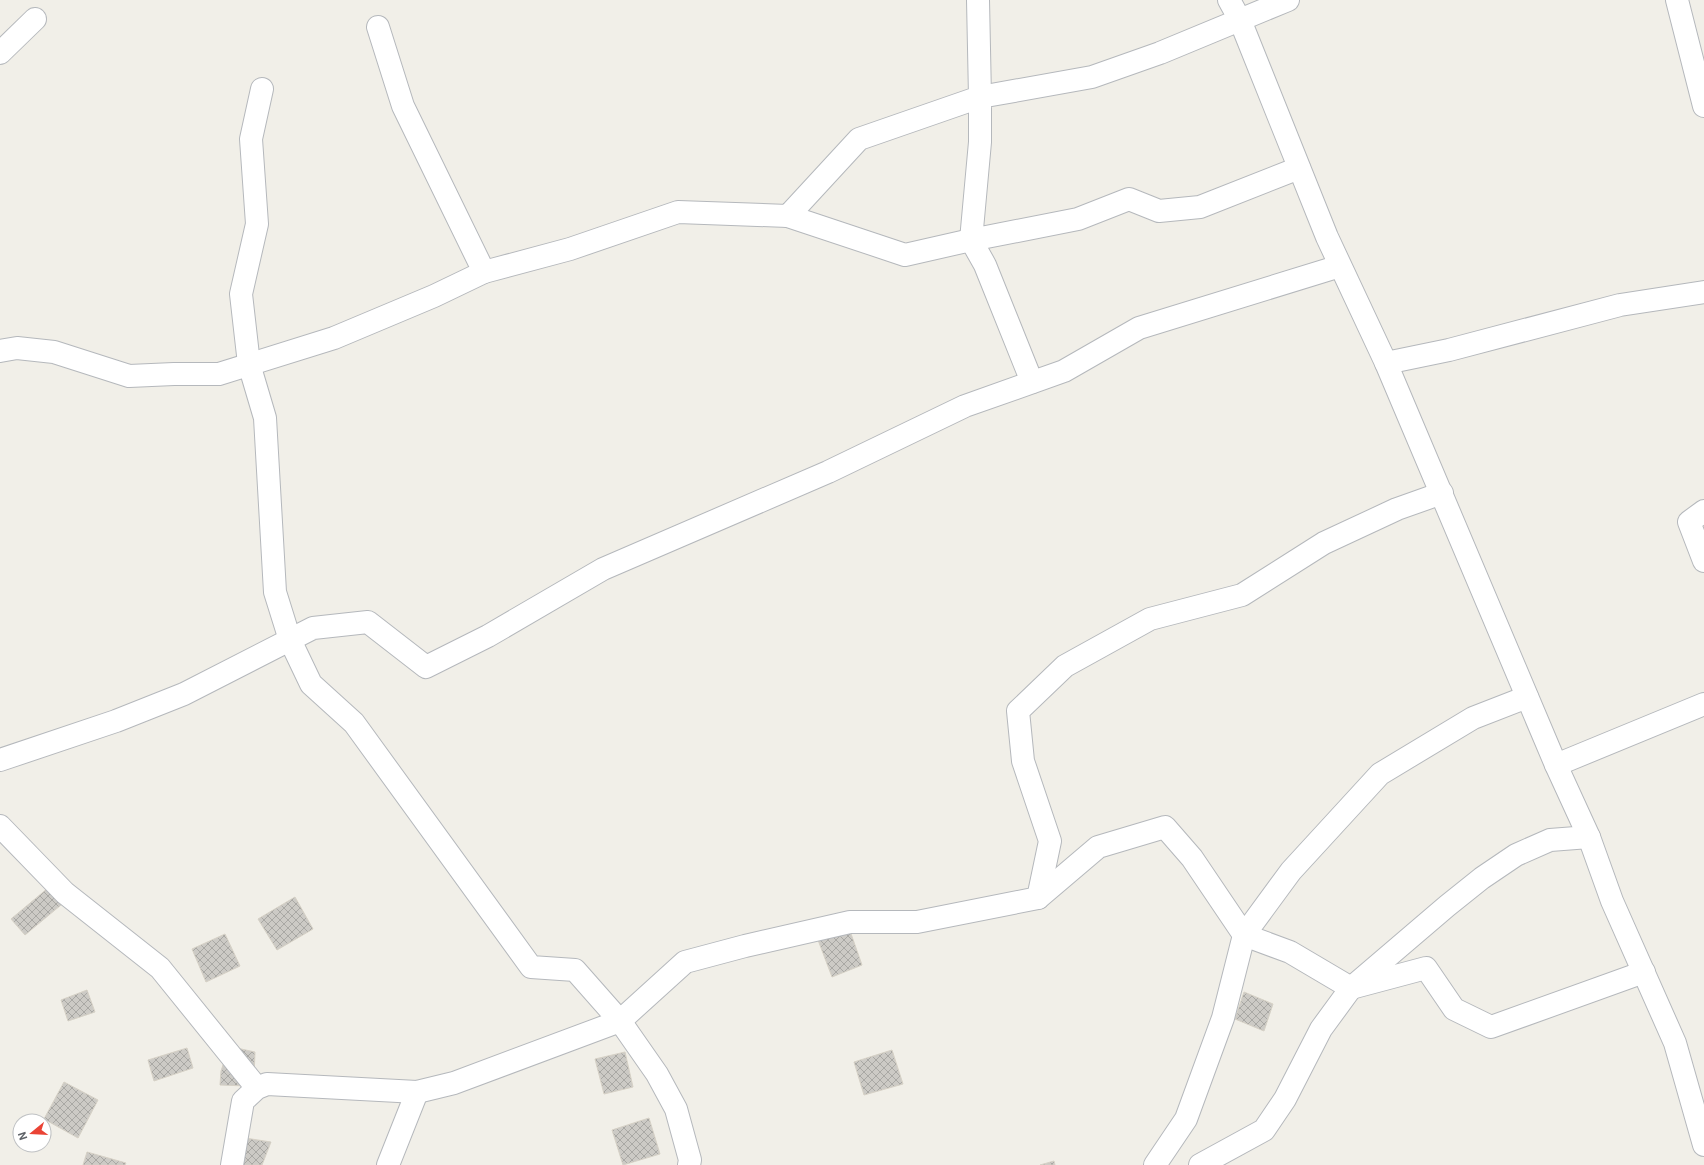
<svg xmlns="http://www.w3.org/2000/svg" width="1704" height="1165" viewBox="0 0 1704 1165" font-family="Roboto,sans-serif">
<defs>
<pattern id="building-cross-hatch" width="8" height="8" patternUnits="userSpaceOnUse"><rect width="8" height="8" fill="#cccac5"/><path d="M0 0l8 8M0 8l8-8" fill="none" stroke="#a9a8a4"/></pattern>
</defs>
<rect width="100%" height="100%" fill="#f1efe8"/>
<g fill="url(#building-cross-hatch)" stroke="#d6d1c6">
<path d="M48,888L61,905L25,935L11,919Z"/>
<path d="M295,897L313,929L277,950L258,919Z"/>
<path d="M849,928L862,965L832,977L818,940Z"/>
<path d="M225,934L240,966L206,982L192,949Z"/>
<path d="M87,990L95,1012L68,1021L61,1000Z"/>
<path d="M1244,992L1273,1004L1264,1031L1235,1019Z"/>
<path d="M232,1047L255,1052L254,1077Z"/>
<path d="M187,1048L193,1068L154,1081L148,1060Z"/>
<path d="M892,1050L903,1084L864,1095L854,1062Z"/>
<path d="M625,1052L633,1087L604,1094L595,1059Z"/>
<path d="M225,1059L247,1086L220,1085L221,1071Z"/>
<path d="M64,1082L98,1100L78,1138L44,1119Z"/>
<path d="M649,1118L660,1154L623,1165L612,1130Z"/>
<path d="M245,1138L271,1142L262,1165H239Z"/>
<path d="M87,1152L126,1163L125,1165H83Z"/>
<path d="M1054,1161L1055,1165H1040Z"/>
</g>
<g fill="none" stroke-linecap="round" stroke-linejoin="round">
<defs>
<g id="minor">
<path d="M1229,0L1240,20L1327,237L1386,363L1556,765L1589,837L1612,901L1675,1043L1704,1145"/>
<path d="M1288,0L1160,53L1092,77L980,97V142L971,240L1078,219L1129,199L1159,211L1200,207L1299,168"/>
<path d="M1677,0L1704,106"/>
<path d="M0,53L35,19"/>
<path d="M262,89L251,139L257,224L241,294L249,364L265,418L275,592L290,640L311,684L354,723L531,967L575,970L620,1021L657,1074L676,1109L690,1160L689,1165"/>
<path d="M788,216L905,255L971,240L985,265L1032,382"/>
<path d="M484,272L570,249L678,212L788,216L859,139L980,97L978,0"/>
<path d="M0,351L17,348L54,352L129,376L174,374H219L334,338L434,296L484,272L403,106L378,27"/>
<path d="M1386,363L1449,350L1620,305L1704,292"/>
<path d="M1704,511L1689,522L1704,561"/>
<path d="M0,760L116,721L184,694L313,628L368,622L426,667L488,636L603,569L828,472L965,406L1064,371L1139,328L1340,266"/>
<path d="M1556,765L1704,704"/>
<path d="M0,826L65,893L160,968L257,1088"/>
<path d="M1038,898L1098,847L1165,827L1192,858L1244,935L1290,952L1351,988L1426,968L1454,1009L1491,1027L1644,972"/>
<path d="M232,1165L243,1101L257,1088L267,1084L417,1092L454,1083L620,1021L685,962L745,946L850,922H917L1038,898L1050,841L1023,761L1018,711L1065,666L1150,619L1242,595L1324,543L1397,509L1442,493"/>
<path d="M388,1165L417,1092"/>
<path d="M1155,1165L1186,1119L1223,1018L1244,935L1291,871L1380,774L1473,718L1527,697"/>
<path d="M1200,1165L1264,1130L1285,1099L1321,1029L1351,988L1447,906L1482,878L1516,855L1550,840L1589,837"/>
</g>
</defs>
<use href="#minor" stroke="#b5b8bc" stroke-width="24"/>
<use href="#minor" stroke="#fff" stroke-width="22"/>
</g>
<g transform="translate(32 1133) rotate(252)"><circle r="19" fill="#ffffff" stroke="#bfc1c3"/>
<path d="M0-3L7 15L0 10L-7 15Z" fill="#ea4335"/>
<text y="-6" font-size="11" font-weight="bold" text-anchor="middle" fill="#5f6368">N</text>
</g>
</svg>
